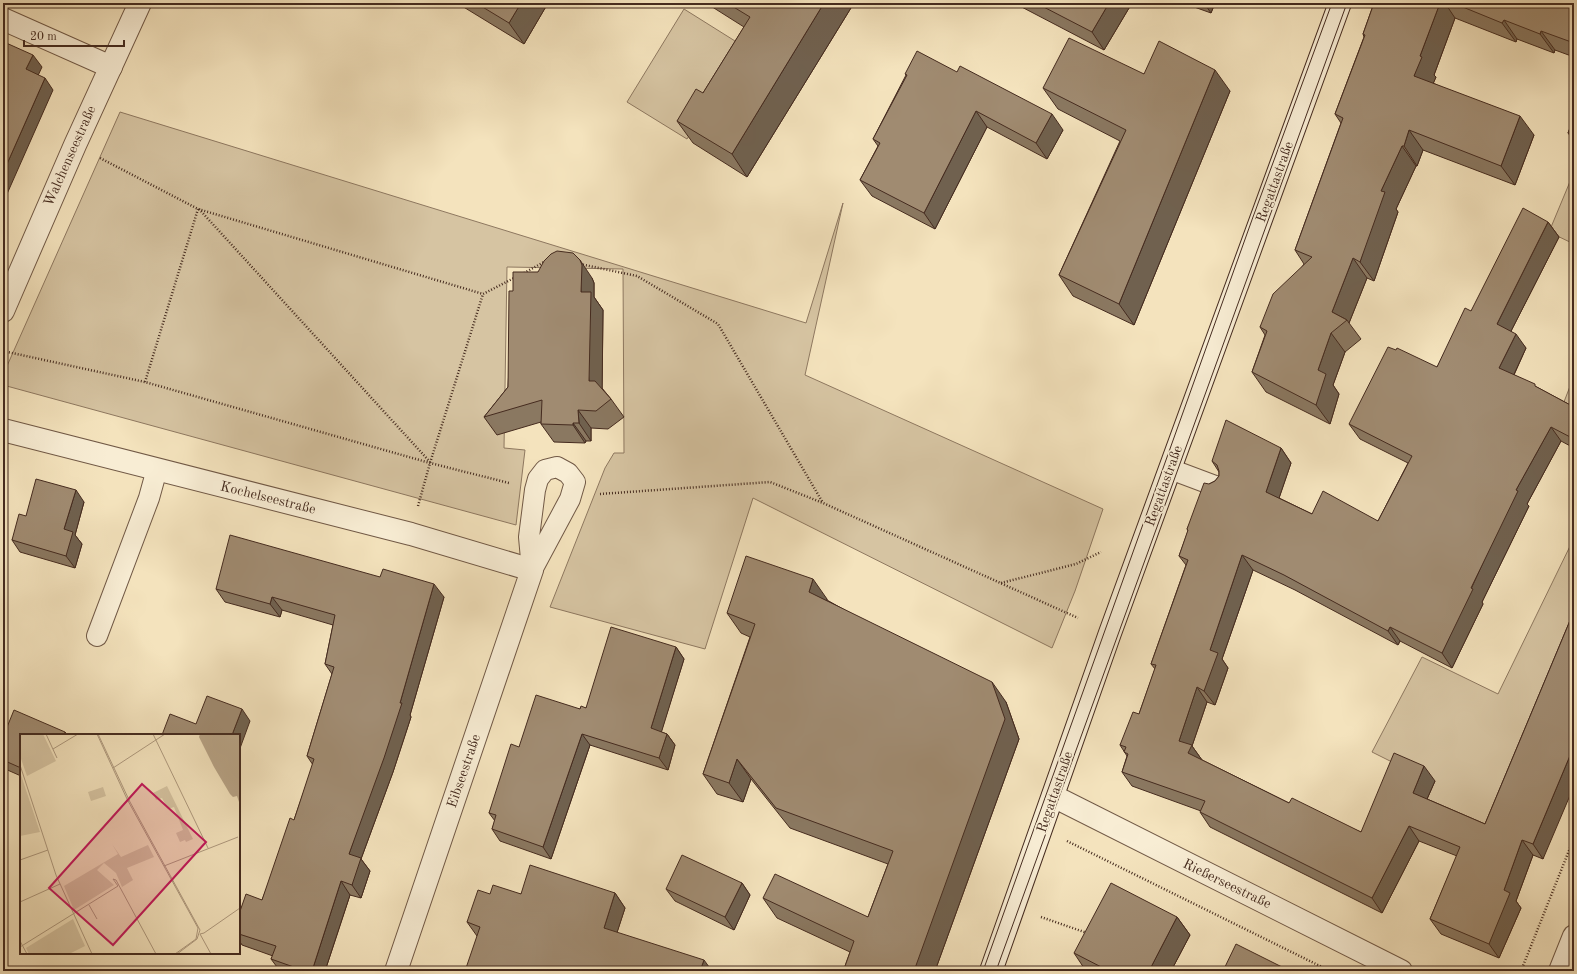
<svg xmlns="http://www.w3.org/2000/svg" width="1577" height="974" viewBox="0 0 1577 974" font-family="'Old Standard TT',serif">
<rect width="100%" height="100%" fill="#f4e3bd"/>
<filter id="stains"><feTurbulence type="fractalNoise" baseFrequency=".005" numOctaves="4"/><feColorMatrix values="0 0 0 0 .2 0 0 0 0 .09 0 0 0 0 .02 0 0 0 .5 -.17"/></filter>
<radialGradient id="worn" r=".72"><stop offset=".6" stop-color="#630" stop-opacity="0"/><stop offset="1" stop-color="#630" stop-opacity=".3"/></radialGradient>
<g fill="#d6c4a2" stroke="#8e7860">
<path d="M684,9L743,46L687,139L627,102Z"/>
<path d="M120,112L806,323L843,203L805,375L1103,509L1075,591L1052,648L753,498L705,649L550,607L605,468L614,453H624L623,269L507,267L504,448L525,450L516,525L3,385V375Z"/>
<path d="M1574,172V244L1549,232Z"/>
<path d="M1574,376V413L1562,407Z"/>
<path d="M1574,538V650L1495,839L1424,807L1404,768L1372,752L1422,657L1498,694Z"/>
</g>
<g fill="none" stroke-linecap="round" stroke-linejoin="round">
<defs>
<g id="service">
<path d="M557,467L568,473L575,482L570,499L532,570L529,537L535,490L538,479L545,470Z"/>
<path d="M1170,469L1218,487"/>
<path d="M97,636L149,498L157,469"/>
</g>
<g id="minor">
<path d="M3,19L111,67"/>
<path d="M3,311L75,145L140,3"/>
<path d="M3,430L411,534L532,570L396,971"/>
<path d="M1053,796L1401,971"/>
<path d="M1560,971L1574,936"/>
</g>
<path id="secondary" d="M991,971L1110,633L1340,3"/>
</defs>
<use href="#service" stroke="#715946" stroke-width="22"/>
<use href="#minor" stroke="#715946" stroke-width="24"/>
<use href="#secondary" stroke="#452b1f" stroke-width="24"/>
<g stroke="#452b1f" stroke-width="2.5" stroke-dasharray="1 2" stroke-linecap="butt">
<path d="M100,158L198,209L483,294L516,277"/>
<path d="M199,209L430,462"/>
<path d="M580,264L637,276L718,324L823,503"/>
<path d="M524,273L544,262"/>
<path d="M3,351L145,382L430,463L509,483"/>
<path d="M145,382L198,209"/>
<path d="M600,494L770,482L823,503L1078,618"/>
<path d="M418,506L430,463L483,294"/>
<path d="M1001,583L1076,564L1101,552"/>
<path d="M1067,841L1330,971"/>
<path d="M1041,917L1087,933"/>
<path d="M1521,971L1574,838"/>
</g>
<use href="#service" stroke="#f8edd4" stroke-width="20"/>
<use href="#minor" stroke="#f8edd4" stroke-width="22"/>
<use href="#secondary" stroke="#f8edd4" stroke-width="22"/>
<g stroke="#452b1f" stroke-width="1">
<path d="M983,971L1253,217L1332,3"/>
<path d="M996,971L1347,3"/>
</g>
</g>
<g fill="#8a7861" stroke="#452b1f">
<path d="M71,3H80L78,6Z"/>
<path d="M457,3H548L524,44Z"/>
<path d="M706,3H854L747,177L693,143L677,121L703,93L744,27Z"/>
<path d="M1014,3H1132L1104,50Z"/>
<path d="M1183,3H1215L1211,13Z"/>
<path d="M1374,3H1574V57L1555,50L1554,53L1517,39L1516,42L1455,18L1434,75L1436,77L1433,83L1534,135L1515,185L1423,150L1417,166H1416L1396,209L1398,212L1374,281L1367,278L1349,323L1361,339L1345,352L1333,385L1339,394L1330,424L1266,392L1252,372L1265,335L1260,327L1304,264L1295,250L1341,123L1335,114L1364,37L1363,34Z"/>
<path d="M905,74L1063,130L1047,159L987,127L935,229L872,196L860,180L878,146L873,139L906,75Z"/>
<path d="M1144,74L1230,91L1134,325L1073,296L1059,275L1120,141L1058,109L1043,88Z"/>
<path d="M1574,118V141L1568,133Z"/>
<path d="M1548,222L1559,237L1511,331L1526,348L1514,375L1574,407V448L1561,441L1527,504L1529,506L1482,602L1483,604L1452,668L1400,641L1398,645L1295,590L1253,570L1222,659L1228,668L1215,705L1207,702L1192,746L1202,760L1289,803L1361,832L1435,781L1427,799L1485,824L1574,611L1543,859L1533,855L1516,901L1521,908L1499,958L1441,934L1430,919L1457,856L1419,841L1382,913L1210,827L1200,812L1201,811L1132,786L1122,772L1127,756L1120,745L1139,714L1155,669L1151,664L1186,565L1179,556L1188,531L1187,529L1209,484L1215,481L1219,476V472L1212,461L1281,448L1291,463L1279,498L1312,514L1378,521L1408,463L1360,439L1349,424L1437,367L1471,311Z"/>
<path d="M538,272L592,278L594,283V297L603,310L602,388L611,399L624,417L608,429L591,428V441H586L585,443L554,442L541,424V422L497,435L484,417L508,387L513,291Z"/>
<path d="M84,502L75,535L82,544L75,568L20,552L12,540L26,516Z"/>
<path d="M216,589L444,597L410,715L411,717L393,772L361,859L370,871L361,898L350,895L325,971H280L271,959L273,956L242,945L239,940V914L262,900L294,820L313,765L307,756L332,674L325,664L333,625L282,610L280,617L225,602Z"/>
<path d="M827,599V600L1006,702L1019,739L935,971H846L844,969L850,952L777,918L763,898L868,917L888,864L790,828L751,779L743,802L717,794L703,774L750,637L741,633L727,613Z"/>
<path d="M676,647L684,659L661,732L667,734L675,745L668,770L590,745L551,859L500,841L492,829L495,821L489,813L519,747L580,709L586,708Z"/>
<path d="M21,735V776L3,768V737Z"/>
<path d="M742,883L750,895L734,930L675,901L666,889Z"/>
<path d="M615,893L625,908L617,932L477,936L467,922L490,894H521Z"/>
<path d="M1177,917L1190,935L1171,971H1086L1074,953Z"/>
</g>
<g fill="#70614f" stroke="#452b1f">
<path d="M76,3H80L78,6Z"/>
<path d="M521,3H548L524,44L509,23Z"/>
<path d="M824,3H854L747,177L732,154Z"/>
<path d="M1109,3H1132L1104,50L1092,32Z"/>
<path d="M1204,3H1215L1211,13Z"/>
<path d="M1440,3H1445L1455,18L1434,75L1436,77L1428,96L1414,76L1420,56Z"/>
<path d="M1504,20L1517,39L1516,42L1502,23Z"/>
<path d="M1541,31L1555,50L1554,53L1540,34Z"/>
<path d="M33,55L42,67L35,82L26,69Z"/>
<path d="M1215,70L1230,91L1134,325L1119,304Z"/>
<path d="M45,78L53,90L3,203V173Z"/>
<path d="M976,111L987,127L935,229L924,213Z"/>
<path d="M1052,114L1063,130L1047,159L1036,143Z"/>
<path d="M1520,116L1534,135L1515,185L1501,166Z"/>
<path d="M1409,130L1423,150L1417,166L1404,146Z"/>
<path d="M1402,146L1416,166L1396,209L1398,212L1374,281L1360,262L1381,191Z"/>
<path d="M1548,222L1559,237L1507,339L1497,324Z"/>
<path d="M1353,258L1367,278L1349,323L1347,320L1332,312Z"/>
<path d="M580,260L592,278L594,283V297L603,310L602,399L589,381L581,292Z"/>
<path d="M1331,333L1345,352L1333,385L1339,394L1330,424L1316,405L1318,370Z"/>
<path d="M1516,334L1526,348L1510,383L1499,368Z"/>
<path d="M578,410L591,428V441L579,423Z"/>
<path d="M573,423L586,441L585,443L573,425Z"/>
<path d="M1551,427L1561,441L1527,504L1529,506L1482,602L1483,604L1452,668L1442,653L1516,490Z"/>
<path d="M1281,448L1291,463L1276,507L1266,492Z"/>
<path d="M76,490L84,502L75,535L82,544L75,568L66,556L64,529Z"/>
<path d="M1242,555L1253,570L1222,659L1228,668L1215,705L1204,691L1210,650Z"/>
<path d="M813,579L827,599L823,611L809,592Z"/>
<path d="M434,584L444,597L410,715L411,717L393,772L361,859L370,871L361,898L352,885L349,854L400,703Z"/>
<path d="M272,597L282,610L280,617L270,604Z"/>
<path d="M1390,627L1400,641L1398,645L1388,631Z"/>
<path d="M676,647L684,659L659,740L651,728Z"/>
<path d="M992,682L1006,702L1019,739L935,971H914Z"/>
<path d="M1197,687L1207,702L1192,746L1202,760L1199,768L1179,741Z"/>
<path d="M242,709L250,721L239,751V735H232Z"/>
<path d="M65,732L68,735H64Z"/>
<path d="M582,734L590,745L551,859L543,847Z"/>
<path d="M667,734L675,745L668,770L659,758Z"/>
<path d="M1574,746V786L1543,859L1533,844Z"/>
<path d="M737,759L751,779L743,802L729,783Z"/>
<path d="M1424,766L1435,781L1423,808L1413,793Z"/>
<path d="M1409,826L1419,841L1382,913L1372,898Z"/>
<path d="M1522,840L1533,855L1516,901L1521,908L1499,958L1489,944L1504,890Z"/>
<path d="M341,881L350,895L325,971H312Z"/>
<path d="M742,883L750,895L734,930L725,917Z"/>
<path d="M615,893L625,908L614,942L604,928Z"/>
<path d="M1177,917L1190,935L1171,971H1149Z"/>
<path d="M704,960L712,971H700Z"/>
</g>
<g fill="#a08b71" stroke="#452b1f">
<path d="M476,3H521L509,23Z"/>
<path d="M727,3H824L732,154L677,121L696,89L703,93L750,17Z"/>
<path d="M1036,3H1109L1092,32Z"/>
<path d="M1374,3H1440L1420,56L1422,57L1414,76L1520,116L1501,166L1409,130L1404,146H1402L1381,191L1385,192L1360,262L1353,258L1332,312L1347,320L1331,333L1318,370L1326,374L1316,405L1252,372L1267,331L1260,327L1273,294L1312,257L1295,250L1343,118L1335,114L1365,35L1363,34Z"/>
<path d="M1453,3H1574V43L1541,31L1540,34L1504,20L1502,23Z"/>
<path d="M1069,38L1144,74L1159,41L1215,70L1119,304L1059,275L1126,130L1043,88Z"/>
<path d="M4,42L33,55L26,69L45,78L3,173V45Z"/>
<path d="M917,51L957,72L960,66L1052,114L1036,143L976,111L924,213L860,180L880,143L873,139L907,75L905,74Z"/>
<path d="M1574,118V135L1568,133Z"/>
<path d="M1523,208L1548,222L1497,324L1516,334L1499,368L1535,384V386L1574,407V439L1551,427L1516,490L1518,491L1471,588L1473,589L1442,653L1390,627L1388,631L1284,575L1242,555L1210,650L1218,653L1204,691L1197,687L1179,741L1192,745L1188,753L1289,803L1292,798L1361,832L1394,753L1424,766L1413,793L1485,824L1574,611V746L1533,844L1522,840L1504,890L1510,893L1489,944L1430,919L1460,847L1409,826L1372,898L1200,812L1205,801L1122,772L1128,754L1124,752L1126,747L1120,745L1133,712L1139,714L1156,665L1151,664L1188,560L1179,556L1188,530L1187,529L1204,483L1209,484L1215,481L1219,476V471L1217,465L1212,461L1226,420L1281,448L1266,492L1312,514L1323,491L1378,521L1412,456L1349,424L1388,347L1396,350L1397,348L1437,367L1465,308L1471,311Z"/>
<path d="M557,251L573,253L580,260L582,265L581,292H591L589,381H595L611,399L596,411L578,410L579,423H573V425L541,424L542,400L484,417L508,387L509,291H513V272H538L544,261L551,254Z"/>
<path d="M36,479L76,490L64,529L73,532L66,556L12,540L19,514L26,516Z"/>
<path d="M230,535L380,577L383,569L434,584L400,703H402L384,758L349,854L361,858L352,885L341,881L312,971H305L271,959L276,946L239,934V914L246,894L262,900L290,818L294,820L314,759L307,756L334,667L325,664L335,615L272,597L270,604L216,589Z"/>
<path d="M746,556L813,579L809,592L992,682L1005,719L914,971H848L844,969L854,941L763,898L775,874L868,917L893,851L776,808L737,759L729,783L703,774L755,624L727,613Z"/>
<path d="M611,627L676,647L651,728L667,734L659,758L582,734L543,847L492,829L496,815L489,813L511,744L519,747L536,695L580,709L581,706L586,708Z"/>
<path d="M207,696L242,709L232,735H162L170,714L196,724Z"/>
<path d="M14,710L65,732L64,735H21V768L3,760V737Z"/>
<path d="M682,855L742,883L725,917L666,889Z"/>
<path d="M530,865L615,893L604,928L704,960L700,971H465L480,927L467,922L478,890L490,894L493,885L521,894Z"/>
<path d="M1111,883L1177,917L1149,971H1109L1074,953Z"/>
<path d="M1236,944L1290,971H1223Z"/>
</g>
<g text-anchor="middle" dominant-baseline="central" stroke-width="3.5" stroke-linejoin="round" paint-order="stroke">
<g font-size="14" fill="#452b1f" stroke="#f8edd4">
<text transform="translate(70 156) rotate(-66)">Walchenseestraße</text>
<text transform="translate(1275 182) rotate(-70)">Regattastraße</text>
<text transform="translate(1164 486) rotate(-70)">Regattastraße</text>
<text transform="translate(268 498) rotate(14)">Kochelseestraße</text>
<text transform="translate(464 771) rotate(-71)">Eibseestraße</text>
<text transform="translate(1055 792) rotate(-71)">Regattastraße</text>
<text transform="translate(1227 884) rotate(26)">Rießerseestraße</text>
</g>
</g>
<g transform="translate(20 734)">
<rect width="220" height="220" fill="#f4e3bd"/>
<path d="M0,0H23L36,27L7,42L0,22ZM0,38L20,98L0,102ZM147,52L173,105L166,108L165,106L160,108L156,99L163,96L154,73L148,75L142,64L136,66L133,59ZM83,53L86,62L71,67L68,58ZM92,110L101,123L128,111L134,123L107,134L113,146L102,153L96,139L84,129L77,136L94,151L54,176L44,152L98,120ZM53,185L65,212L49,220H9L6,214Z" fill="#d6c4a2"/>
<path d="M180,0H220V71L217,62L213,63L210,60L194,33L179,3Z" fill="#b8a487"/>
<path fill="none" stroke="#ae997e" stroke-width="1" d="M26,0L37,24M77,0L107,65L178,194L176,205L155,220M78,0L110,68L180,196L177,205L157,220M133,0L188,114M33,15L58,0M0,31L36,141L72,220M93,34L145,0M0,126L28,116M144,132L218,103M98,152L93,145L96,146L136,220M0,168L40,150M69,171L77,185M0,207L7,220M0,213L98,152M191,220L180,200L184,199L220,174"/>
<path fill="#c2185b" fill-opacity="0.15" stroke="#c2185b" stroke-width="2" d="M122,50L186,108L93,211L29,154Z"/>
<rect width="220" height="220" fill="none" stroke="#452b1f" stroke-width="2"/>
</g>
<rect width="1577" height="974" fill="none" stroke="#f4e3bd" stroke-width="16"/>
<rect x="4" y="4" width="1569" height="966" fill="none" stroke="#452b1f" stroke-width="2"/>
<rect x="8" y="8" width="1561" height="958" fill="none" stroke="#452b1f"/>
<path d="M24 40v6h100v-6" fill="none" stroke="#452b1f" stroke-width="2"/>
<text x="30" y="40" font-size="12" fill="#452b1f" stroke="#f8edd4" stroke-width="3" paint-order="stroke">20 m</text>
<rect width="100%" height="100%" filter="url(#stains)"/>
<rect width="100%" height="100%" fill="url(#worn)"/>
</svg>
